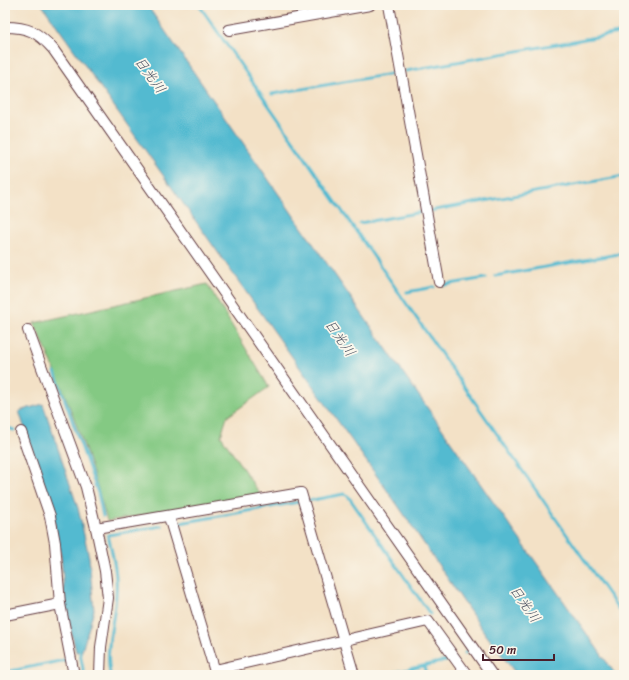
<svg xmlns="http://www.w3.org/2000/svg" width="629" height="680" viewBox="0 0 629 680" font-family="Sriracha,'Klee One',sans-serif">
<rect width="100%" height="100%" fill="#fbf7ec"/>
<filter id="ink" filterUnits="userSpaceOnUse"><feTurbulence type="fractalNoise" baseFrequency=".025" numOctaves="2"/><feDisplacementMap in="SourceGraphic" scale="8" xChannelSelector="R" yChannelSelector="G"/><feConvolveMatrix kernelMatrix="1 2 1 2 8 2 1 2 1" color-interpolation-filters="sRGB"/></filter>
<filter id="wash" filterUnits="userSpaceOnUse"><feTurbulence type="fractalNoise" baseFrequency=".012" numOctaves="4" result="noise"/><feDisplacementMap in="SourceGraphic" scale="16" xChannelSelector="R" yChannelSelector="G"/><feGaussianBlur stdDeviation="0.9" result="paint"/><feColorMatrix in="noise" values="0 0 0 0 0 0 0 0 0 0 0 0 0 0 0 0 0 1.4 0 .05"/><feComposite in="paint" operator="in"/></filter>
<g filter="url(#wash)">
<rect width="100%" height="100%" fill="#f3e1c6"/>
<path fill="#84c983" stroke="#677457" d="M207,284L269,387L227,417L221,436L262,497L107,521C89,453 63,386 34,323Z"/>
<g fill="#52bad0" stroke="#4e6c7e">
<path d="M42,5H147L484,489L616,675H517L484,632L401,510Z"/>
<path d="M43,404L78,508L89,557L94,610L82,651L76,652L65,605L61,556L52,512L19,411Z"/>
</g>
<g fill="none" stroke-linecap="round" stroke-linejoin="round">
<g stroke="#52bad0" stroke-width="3">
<path d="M199,5L624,617"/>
<path d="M406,71L624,32"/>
<path d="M272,94L397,73"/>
<path d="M429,211L624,176"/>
<path d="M360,223L422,212"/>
<path d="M495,276L624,253"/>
<path d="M444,285L486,278"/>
<path d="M407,292L434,287"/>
<path d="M55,372L98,493L103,516"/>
<path d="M5,427L14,430"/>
<path d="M307,501L344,494L348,496L430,614"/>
<path d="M180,523L299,502"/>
<path d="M79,647L84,675"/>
<path d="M465,653L467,651"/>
<path d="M424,666L426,675"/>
<path d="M6,672L65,660"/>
<path d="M110,673C105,647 114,623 116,596C118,575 113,556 108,535L162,526"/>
<path d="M383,675L454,659"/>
</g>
</g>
</g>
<g filter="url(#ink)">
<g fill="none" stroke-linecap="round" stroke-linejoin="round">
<defs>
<g id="street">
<path d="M389,5L439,282"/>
<path d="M5,27C28,27 38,32 53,49L492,675"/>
<path d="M229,30L370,5"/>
<path d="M28,330L86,487L96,528L105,571L108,598L101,647L100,675"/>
<path d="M21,432L50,516L55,543L60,604L74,675"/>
<path d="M169,517L216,675"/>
<path d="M96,528L301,493L354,675"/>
<path d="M5,615L60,604"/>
<path d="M215,670L428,621L467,675"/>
</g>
</defs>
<use href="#street" stroke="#633c42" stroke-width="12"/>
<use href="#street" stroke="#fff" stroke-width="10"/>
</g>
</g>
<g text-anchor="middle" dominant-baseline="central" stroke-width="3.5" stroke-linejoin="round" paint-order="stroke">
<g font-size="14" font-style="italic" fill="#4d5565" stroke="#fbf7ec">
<text transform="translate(150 75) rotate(54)">日光川</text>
<text transform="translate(340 338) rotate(55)">日光川</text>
<text transform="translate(525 604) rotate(55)">日光川</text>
</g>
</g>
<rect width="629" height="680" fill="none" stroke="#fbf7ec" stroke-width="20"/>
<path d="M483 654v6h71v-6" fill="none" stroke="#4a1f2b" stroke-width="2"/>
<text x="489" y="654" font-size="12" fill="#4a1f2b" stroke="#fbf7ec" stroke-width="3" paint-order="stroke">50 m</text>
</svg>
